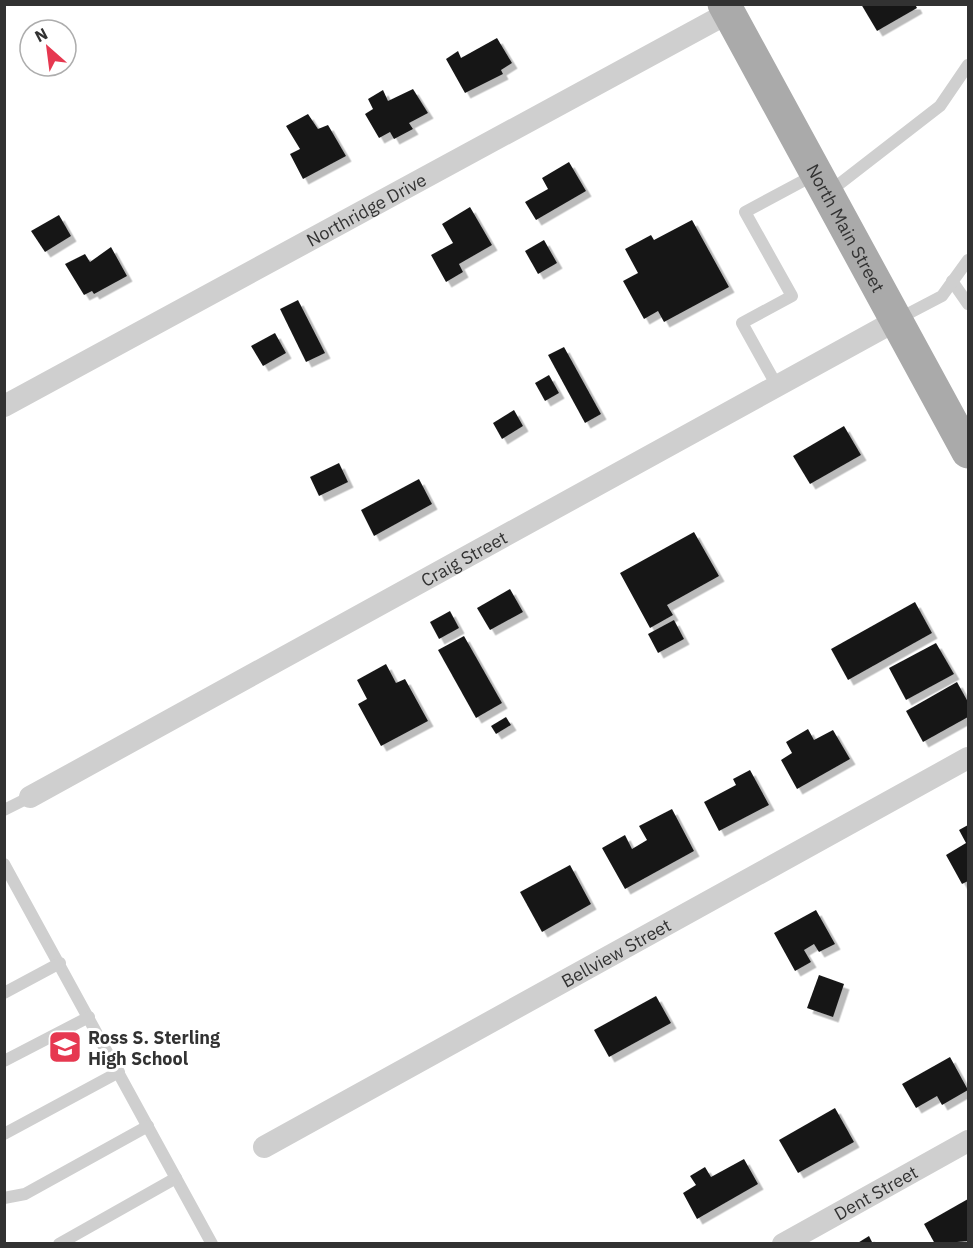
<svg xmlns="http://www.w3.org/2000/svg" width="973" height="1248" viewBox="0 0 973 1248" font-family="'IBM Plex Sans',sans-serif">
<defs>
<filter id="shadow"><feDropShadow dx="5.5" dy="5.5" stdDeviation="0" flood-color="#0004"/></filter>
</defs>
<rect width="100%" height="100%" fill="#fff"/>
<g fill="#191919" filter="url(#shadow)">
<path d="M861,4H915L917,8L877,31Z"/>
<path d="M497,38L512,63L501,70L503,74L465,93L446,59L458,51L461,58Z"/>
<path d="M413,89L428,113L409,123L413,129L394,139L390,132L379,138L365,114L373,109L368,99L383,90L388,101Z"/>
<path d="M308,114L318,129L328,125L346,156L303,179L290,154L300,149L286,126Z"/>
<path d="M569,162L586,191L536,220L525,202L548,189L542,178Z"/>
<path d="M470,207L492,245L459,264L463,272L446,282L431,255L453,243L442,224Z"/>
<path d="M59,215L71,236L45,252L31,231Z"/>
<path d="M692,220L729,287L664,322L658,311L644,319L623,281L638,273L625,249L651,235L654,240Z"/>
<path d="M544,240L557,263L538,274L525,251Z"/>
<path d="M111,247L127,276L94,294L92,291L84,295L65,264L85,254L90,262Z"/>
<path d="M298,300L325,353L306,362L280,309Z"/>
<path d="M275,333L286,353L263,366L251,346Z"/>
<path d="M564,347L601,414L585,423L548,355Z"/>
<path d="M549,375L559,393L545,401L535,383Z"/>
<path d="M514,410L523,426L502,439L493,423Z"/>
<path d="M844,426L861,455L810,484L793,456Z"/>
<path d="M339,463L348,482L319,496L310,477Z"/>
<path d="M419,479L432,504L374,536L361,510Z"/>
<path d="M694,532L719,576L667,605L673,615L650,628L620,573Z"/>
<path d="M510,589L523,612L490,630L477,608Z"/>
<path d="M915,602L932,633L848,680L831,649Z"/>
<path d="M450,611L459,628L439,639L430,622Z"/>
<path d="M674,620L684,639L658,653L648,634Z"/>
<path d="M464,636L502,703L476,718L438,650Z"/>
<path d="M936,643L954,674L906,700L889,668Z"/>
<path d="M386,664L396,683L405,679L428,721L381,746L358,704L367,699L357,680Z"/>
<path d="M957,682L968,702V717L923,742L906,711Z"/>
<path d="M506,717L511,725L496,734L491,726Z"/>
<path d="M808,729L814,740L833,730L850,759L797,789L781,760L792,753L786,742Z"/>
<path d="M750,770L769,805L719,831L704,802L736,785L733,779Z"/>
<path d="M672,809L694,851L625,889L602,848L625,835L632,849L647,840L639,826Z"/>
<path d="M968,825V881L962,884L946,855L966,843L959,830Z"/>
<path d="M570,865L591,904L542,932L520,892Z"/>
<path d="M816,910L835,944L819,952L814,944L804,950L811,962L795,971L774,933Z"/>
<path d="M819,975L844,984L833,1017L807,1008Z"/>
<path d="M656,996L671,1023L609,1057L594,1030Z"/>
<path d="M950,1057L968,1090L942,1105L937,1096L916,1108L902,1084Z"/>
<path d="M835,1108L854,1142L798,1173L779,1140Z"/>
<path d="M744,1159L758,1184L697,1219L683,1193L696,1185L690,1176L705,1167L711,1177Z"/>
<path d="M968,1199V1241L935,1244L924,1224Z"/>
<path d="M869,1236L873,1244H856Z"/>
</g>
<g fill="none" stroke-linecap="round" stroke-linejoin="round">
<g stroke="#cfcfcf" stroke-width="12">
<path d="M829,192L940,106L968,65"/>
<path d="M952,281L968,304"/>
<path d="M898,319L942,296L968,260"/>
<path d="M777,386L742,323L792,296L745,212L816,174"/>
<path d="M4,810L30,797"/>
<path d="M4,864L212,1244"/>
<path d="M4,993L60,963"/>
<path d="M4,1061L89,1017"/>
<path d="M4,1134L119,1072"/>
<path d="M4,1198L25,1194L148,1126"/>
<path d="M59,1244L176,1178"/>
</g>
<g stroke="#cfcfcf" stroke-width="22">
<path id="s1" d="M4,406L728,13"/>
<path id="s2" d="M30,797L897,320"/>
<path id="s3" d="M264,1147L968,758"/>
<path id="s4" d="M783,1244L968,1141"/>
</g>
<path stroke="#aaa" stroke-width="33" id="s5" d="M724,4L968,452"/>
</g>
<defs>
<symbol id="school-square" viewBox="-11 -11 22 22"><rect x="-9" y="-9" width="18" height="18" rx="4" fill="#e63850" stroke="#fff"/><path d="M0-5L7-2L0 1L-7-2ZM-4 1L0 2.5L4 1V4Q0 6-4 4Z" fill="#fff"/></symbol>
</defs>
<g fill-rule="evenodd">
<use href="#school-square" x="46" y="1028" width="38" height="38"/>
</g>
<g text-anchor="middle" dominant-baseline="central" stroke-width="6" stroke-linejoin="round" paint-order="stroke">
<g font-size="18" fill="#323232" stroke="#fff">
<text stroke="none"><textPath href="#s1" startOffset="412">Northridge Drive</textPath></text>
<text stroke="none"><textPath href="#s5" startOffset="255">North Main Street</textPath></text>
<text stroke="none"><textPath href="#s2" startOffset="495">Craig Street</textPath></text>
<text stroke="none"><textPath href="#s3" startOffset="402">Bellview Street</textPath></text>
<text stroke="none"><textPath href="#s4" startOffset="106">Dent Street</textPath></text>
</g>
<g font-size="18" font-weight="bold" fill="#323232" stroke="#fff" text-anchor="start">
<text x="88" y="1037">Ross S. Sterling<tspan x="88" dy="21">High School</tspan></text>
</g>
</g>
<rect width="973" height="1248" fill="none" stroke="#323232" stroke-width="12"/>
<g transform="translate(48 48) rotate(332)"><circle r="28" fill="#ffffff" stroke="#adadad" stroke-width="1.5"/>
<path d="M0-4.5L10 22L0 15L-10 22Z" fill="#e63850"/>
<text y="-9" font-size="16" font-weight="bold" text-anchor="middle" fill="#323232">N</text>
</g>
</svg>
